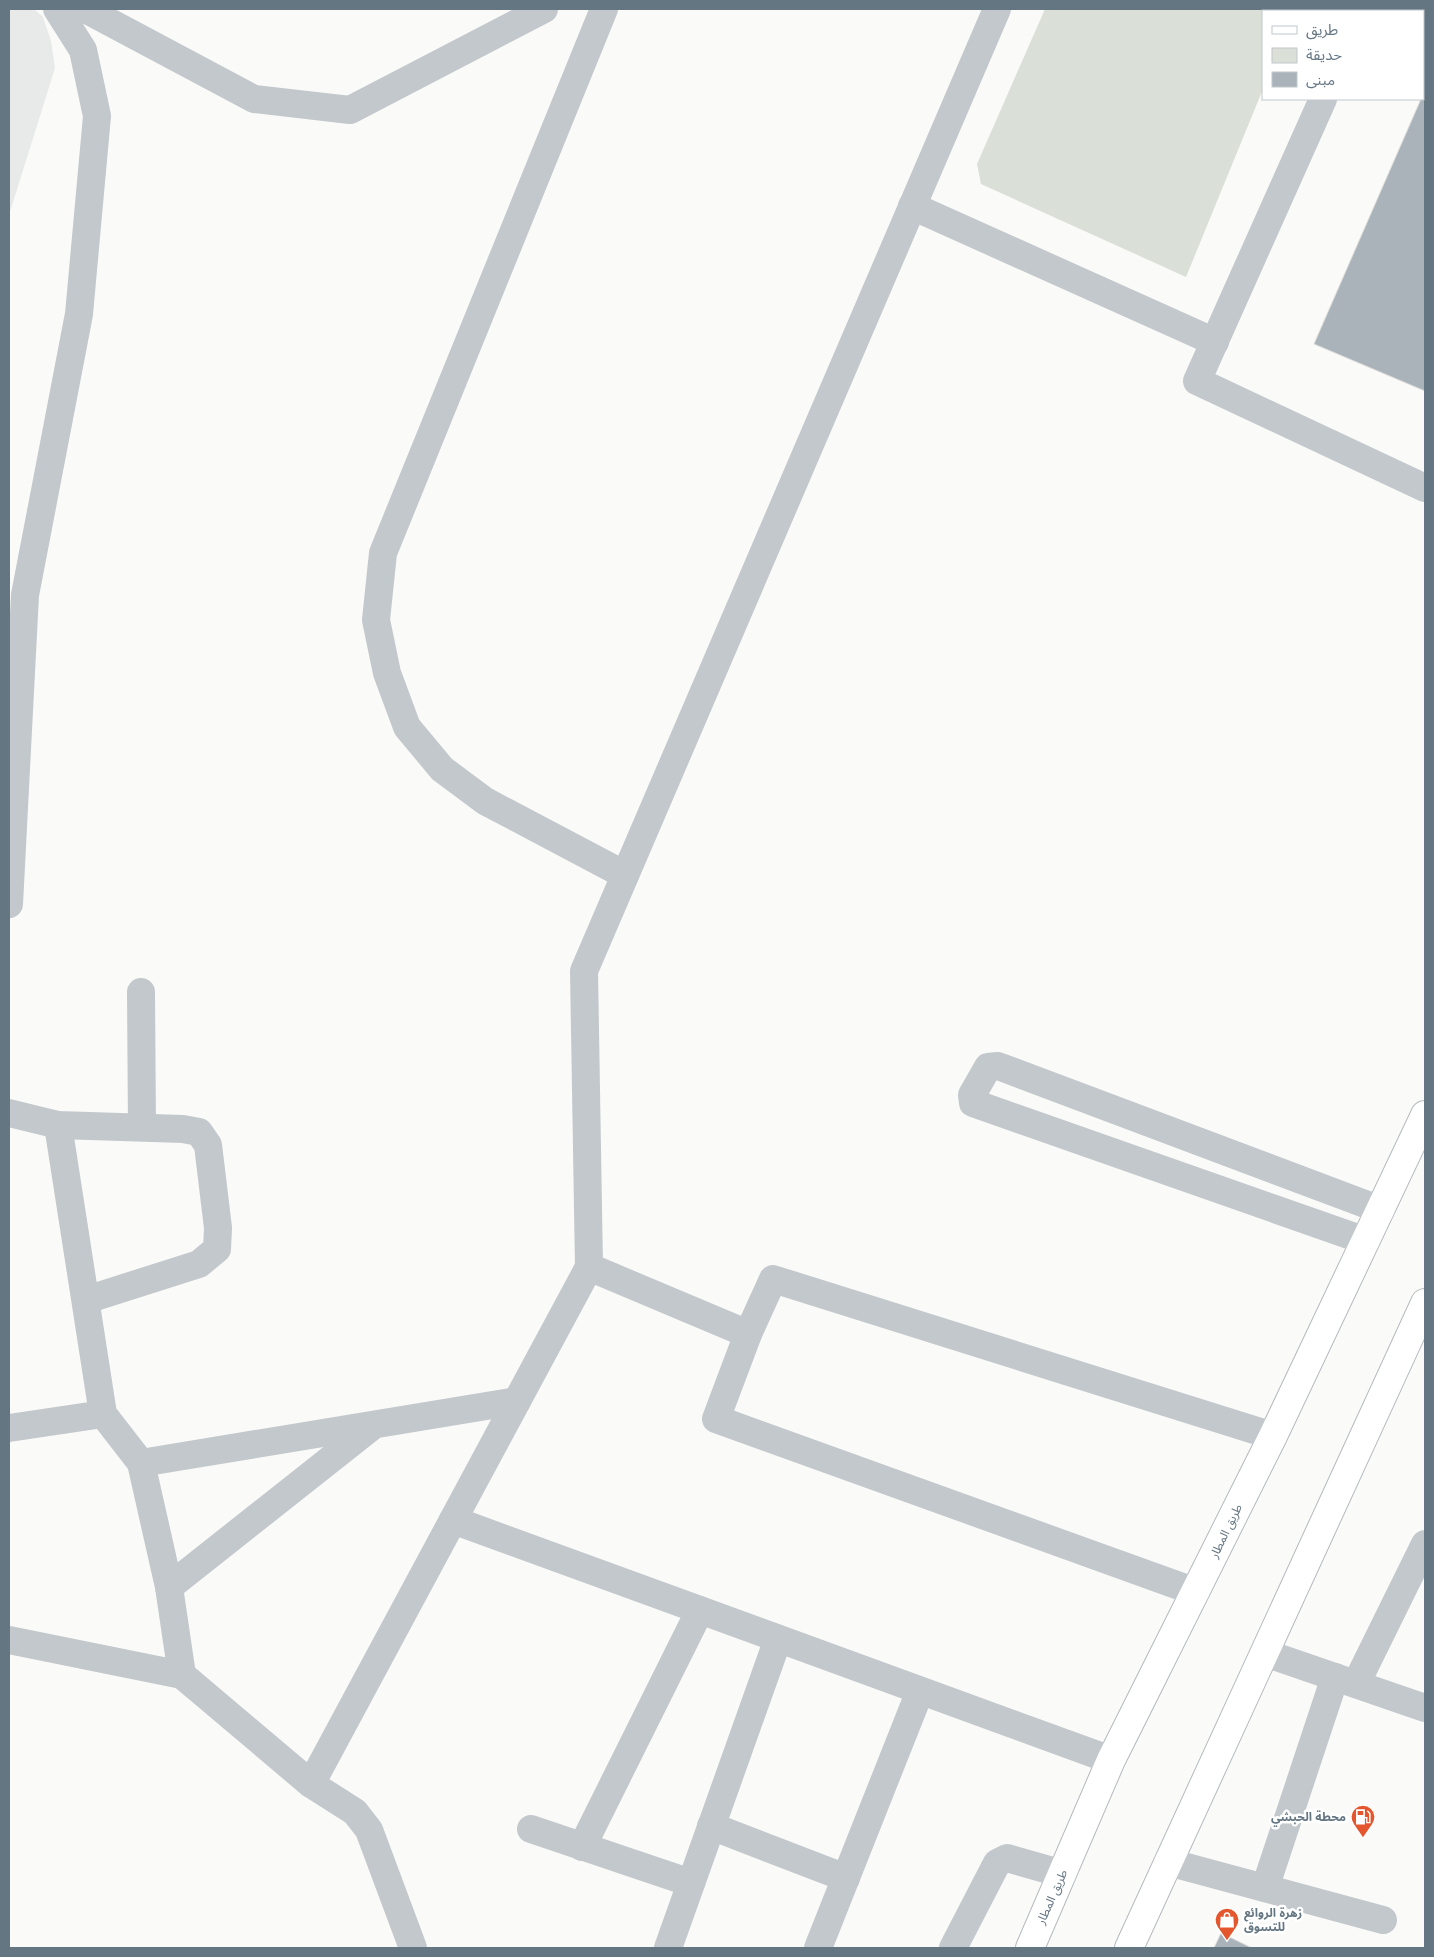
<svg xmlns="http://www.w3.org/2000/svg" width="1434" height="1957" viewBox="0 0 1434 1957" font-family="Arial,'Noto Sans Arabic',sans-serif">
<rect width="100%" height="100%" fill="#fafaf8"/>
<path fill="#e8e9e9" d="M9,9H34L43,17L51,41L55,68L9,215Z"/>
<path fill="#dadfd7" d="M1045,9H1296L1295,11H1263V89L1186,277L981,184L977,164Z"/>
<g fill="#aab3b9" stroke="#dcdcda">
<path d="M1425,89V391L1314,344L1421,99H1423Z"/>
<path d="M1221,1933L1252,1948H1214Z"/>
</g>
<g fill="none" stroke-linecap="round" stroke-linejoin="round">
<defs>
<g id="major">
<path d="M1030,1948L1111,1760L1273,1436L1425,1115"/>
<path d="M1129,1948L1425,1303"/>
</g>
</defs>
<use href="#major" stroke="#b5babe" stroke-width="30"/>
<g stroke="#c3c8cc" stroke-width="28">
<path d="M85,9L254,99L350,110L544,9"/>
<path d="M604,9L383,553L376,620L387,673L407,727L442,769L485,801L625,875"/>
<path d="M1362,11L1363,9"/>
<path d="M1323,99L1197,381L1425,488"/>
<path d="M912,206L1215,342"/>
<path d="M9,904L25,595L79,314L97,116L83,50L57,9"/>
<path d="M141,992L142,1127"/>
<path d="M9,1113L58,1125L183,1129L199,1132L208,1145L218,1228L217,1249L199,1264L86,1300"/>
<path d="M58,1125L103,1414L141,1463L169,1587L182,1675L311,1784L355,1812L369,1830L413,1948"/>
<path d="M1366,1241L973,1103L972,1095L988,1067L998,1066L1381,1210"/>
<path d="M748,1334L589,1267L584,971L997,9"/>
<path d="M9,1428L103,1414"/>
<path d="M141,1463L517,1401"/>
<path d="M453,1520L1111,1760"/>
<path d="M169,1587L370,1428"/>
<path d="M1196,1592L716,1419L748,1334L773,1279L1273,1436"/>
<path d="M9,1640L182,1675"/>
<path d="M1265,1653L1425,1708"/>
<path d="M1356,1684L1425,1544"/>
<path d="M311,1784L589,1267"/>
<path d="M711,1826L846,1878"/>
<path d="M531,1829L691,1883"/>
<path d="M582,1847L700,1610"/>
<path d="M1168,1862L1383,1920"/>
<path d="M1265,1888L1335,1677"/>
<path d="M668,1948L778,1639"/>
<path d="M818,1948L920,1691"/>
<path d="M953,1948L997,1863L1007,1858L1063,1874"/>
</g>
<use href="#major" stroke="#fff" stroke-width="28"/>
</g>
<defs>
<symbol id="fuel-pin" viewBox="-11 -11 22 30"><path d="M0 17L-7.5 6A9.5 9.5 0 1 1 7.5 6Z" fill="#e4572e" stroke="#fff"/><path d="M-5.5-6h7V0h2V4h1.3V-2.5L3-4.5l.8-.8L6-3V5H2.5V1h-1V6h-7ZM-4.2-4.7v3.2H.2V-4.7Z" fill="#fff"/></symbol>
<symbol id="shop-pin" viewBox="-11 -11 22 30"><path d="M0 17L-7.5 6A9.5 9.5 0 1 1 7.5 6Z" fill="#e4572e" stroke="#fff"/><path d="M-5-2.5h2.3a2.7 3.5 0 0 1 5.4 0H5L5.5 6h-11ZM-1.5-2.5h3a1.5 2.3 0 0 0-3 0Z" fill="#fff"/></symbol>
</defs>
<g fill-rule="evenodd">
<use href="#fuel-pin" x="1349" y="1803" width="28" height="38"/>
<use href="#shop-pin" x="1213" y="1906" width="28" height="38"/>
</g>
<g text-anchor="middle" dominant-baseline="central" stroke-width="5" stroke-linejoin="round" paint-order="stroke">
<g font-size="12" fill="#657683" stroke="#fff">
<text transform="translate(1226 1531) rotate(-64)">طريق المطار</text>
<text transform="translate(1052 1897) rotate(-66)">طريق المطار</text>
</g>
<g font-size="12" font-weight="bold" fill="#657683" stroke="#fff" text-anchor="end">
<text x="1346" y="1817">محطة الحبشي</text>
<text x="1244" y="1913" text-anchor="start">زهرة الروائع<tspan x="1244" dy="14">للتسوق</tspan></text>
</g>
</g>
<rect width="1434" height="1957" fill="none" stroke="#657683" stroke-width="20"/>
<rect x="1262" y="10" width="162" height="90" fill="#ffffff" stroke="#c1c8cd"/>
<rect x="1272" y="26" width="25" height="8" fill="#ffffff" stroke="#c1c8cd"/>
<text x="1306" y="35" font-size="15" fill="#657683">طريق</text>
<rect x="1272" y="48" width="25" height="15" fill="#dadfd7" stroke="#c1c8cd"/>
<text x="1306" y="60" font-size="15" fill="#657683">حديقة</text>
<rect x="1272" y="72" width="25" height="15" fill="#aab3b9" stroke="#c1c8cd"/>
<text x="1306" y="85" font-size="15" fill="#657683">مبنى</text>
</svg>
